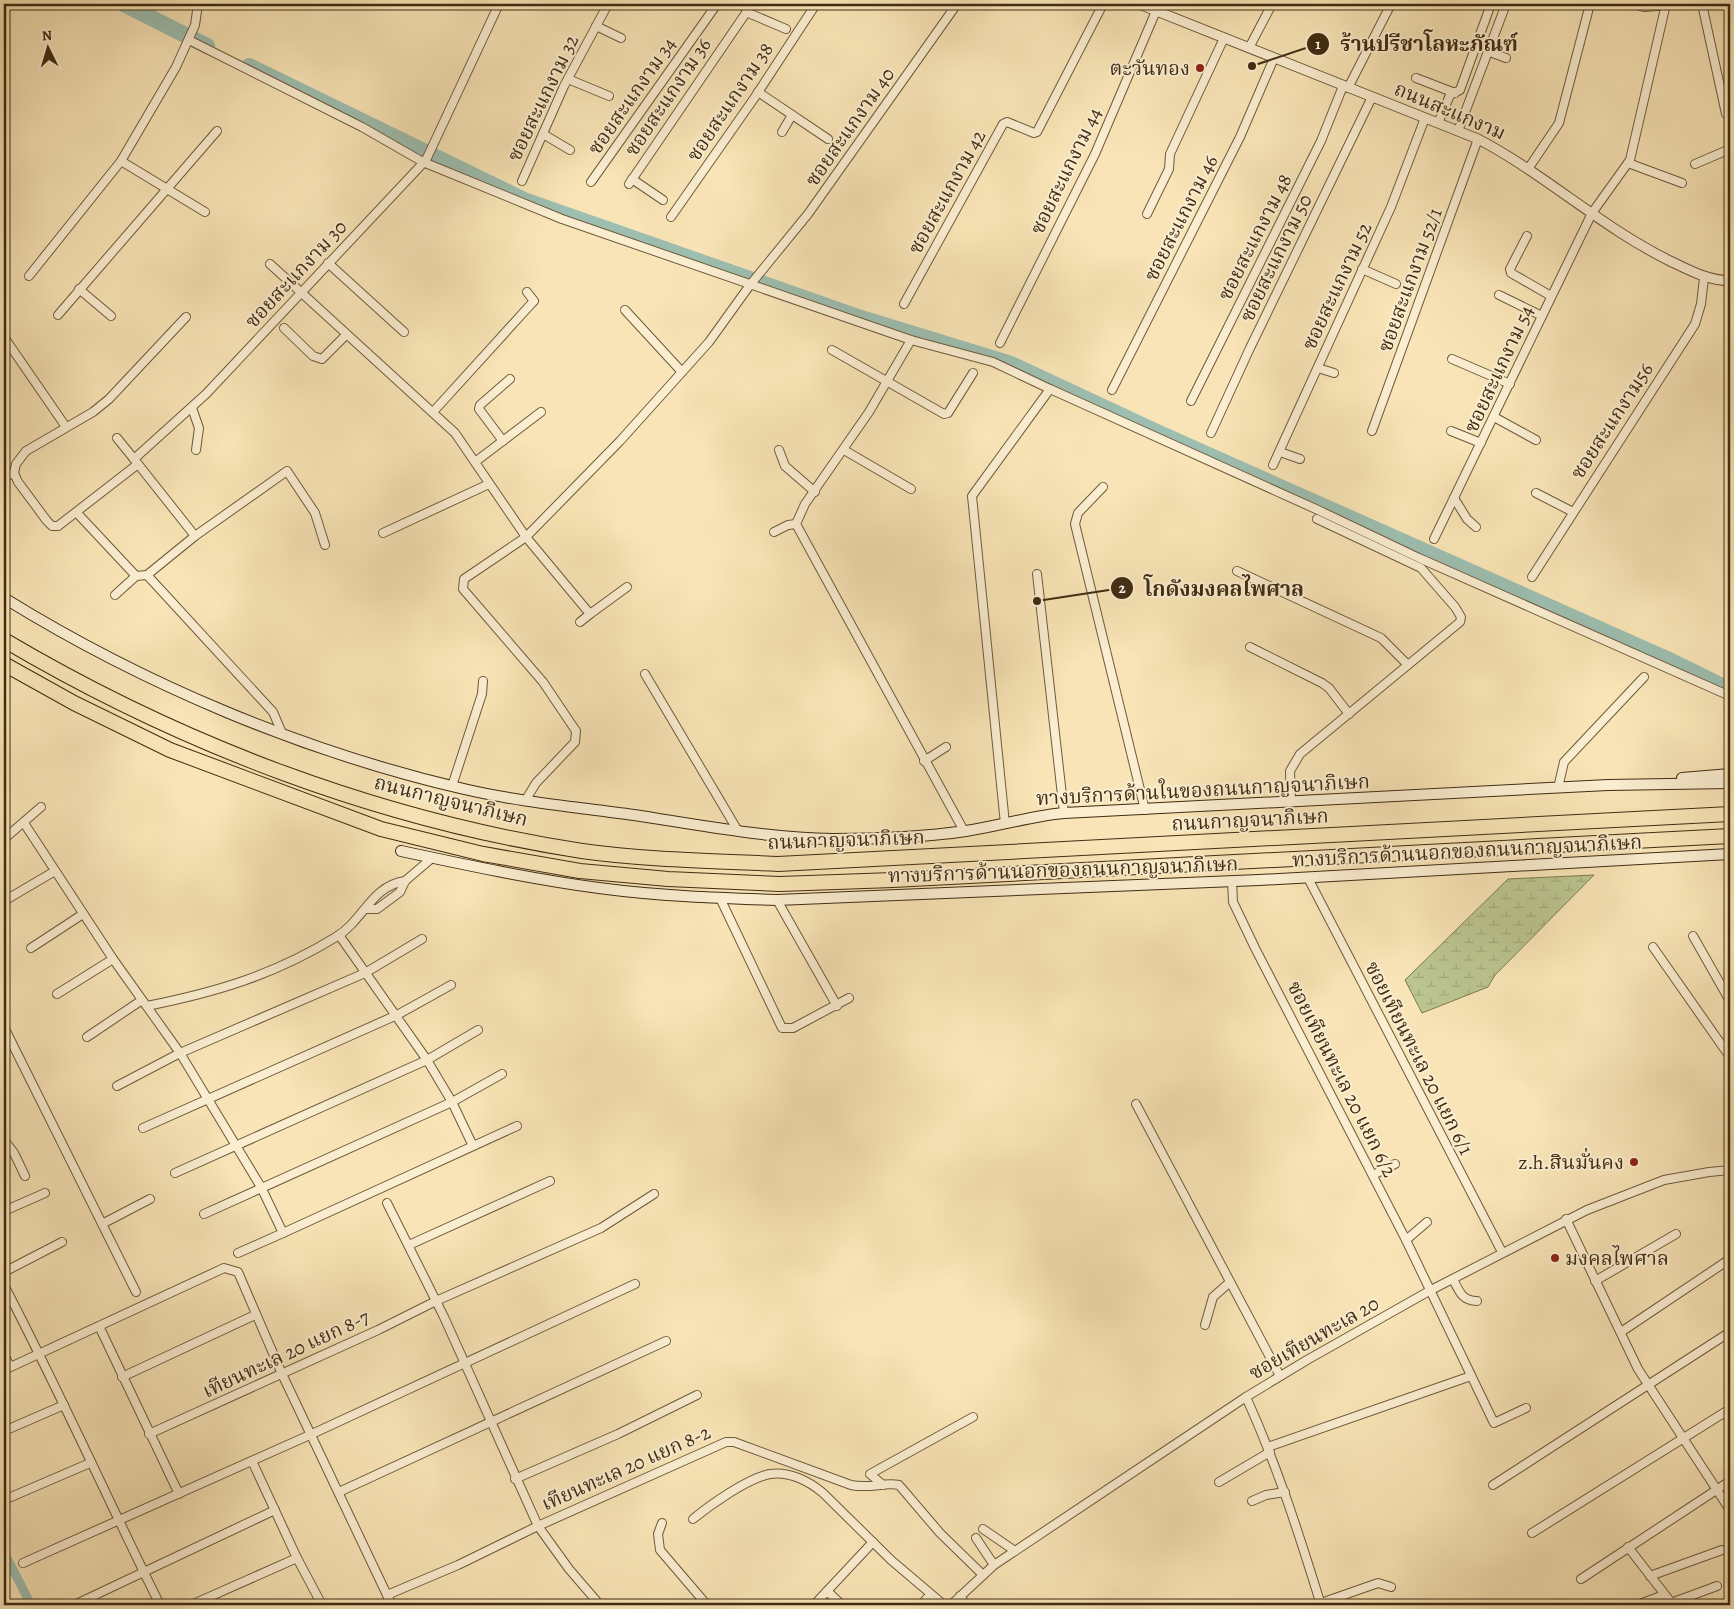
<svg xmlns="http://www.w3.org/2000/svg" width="1734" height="1609" viewBox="0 0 1734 1609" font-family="Alegreya,'Noto Serif Thai',serif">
<defs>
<pattern id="wetland-marsh" width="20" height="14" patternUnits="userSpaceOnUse" patternTransform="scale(1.25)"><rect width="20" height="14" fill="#bbc590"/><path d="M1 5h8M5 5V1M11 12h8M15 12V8" fill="none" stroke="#a2a97b"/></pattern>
</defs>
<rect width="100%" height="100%" fill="#f8e4b6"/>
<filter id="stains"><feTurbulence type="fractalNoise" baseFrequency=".004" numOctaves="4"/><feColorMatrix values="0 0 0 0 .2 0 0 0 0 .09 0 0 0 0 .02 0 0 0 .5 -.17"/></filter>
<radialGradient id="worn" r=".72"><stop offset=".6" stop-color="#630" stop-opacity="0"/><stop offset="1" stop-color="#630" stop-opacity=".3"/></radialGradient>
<path fill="url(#wetland-marsh)" stroke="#7e7851" d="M1594,875L1495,975L1488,987L1422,1013L1405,980L1508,879Z"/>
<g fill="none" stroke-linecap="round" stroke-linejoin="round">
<path stroke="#9dbeb0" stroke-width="9" d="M4,1552L31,1605"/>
<g stroke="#9dbeb0" stroke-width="16">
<path d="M124,4L207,46"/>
<path d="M249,66L524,200L861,318L1011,364L1159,433L1667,659L1730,690"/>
</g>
<defs>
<g id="minor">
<path d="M638,4H639"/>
<path d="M1633,4L1644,7L1682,4"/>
<path d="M1702,4L1726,114"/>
<path d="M746,12L786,29"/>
<path d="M596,26L621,38"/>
<path d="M189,40L362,127L423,162L562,219L911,340L993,362L1050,389L972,496L1005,824"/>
<path d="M1249,48L1272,4"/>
<path d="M1490,52L1506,58"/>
<path d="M1416,78L1455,93"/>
<path d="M568,79L609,96"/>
<path d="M1348,88L1391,4"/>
<path d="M758,92L828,139"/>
<path d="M1438,123L1450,95L1460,90L1491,4"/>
<path d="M1458,131L1506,4"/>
<path d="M782,132L792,115"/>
<path d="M543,134L570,150"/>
<path d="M121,161L205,212"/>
<path d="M1628,163L1682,183"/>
<path d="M1695,164L1730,149"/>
<path d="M1528,169L1559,123L1590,4"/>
<path d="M632,179L663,200"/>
<path d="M522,181L564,86L608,4"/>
<path d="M591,182L717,4"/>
<path d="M629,184L752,4"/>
<path d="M1147,214L1169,169L1170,154L1224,38"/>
<path d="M671,217L755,97L816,4"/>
<path d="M1527,236L1510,269L1511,273L1551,296"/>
<path d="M328,263L404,332"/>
<path d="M270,264L455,433L526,537L590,614L627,587"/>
<path d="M1362,269L1396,284"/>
<path d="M29,276L121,161L176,67L195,25L198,4"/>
<path d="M79,289L111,316"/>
<path d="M1499,295L1542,316"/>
<path d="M904,304L1003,124L1007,122L1034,133L1037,132L1103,4"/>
<path d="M625,310L682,372"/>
<path d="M58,315L217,131"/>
<path d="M284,328L313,356L322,359L346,335"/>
<path d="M4,337L66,427"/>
<path d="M911,340L869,412L805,504L796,524L964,831"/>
<path d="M1000,343L1095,154L1159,4"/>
<path d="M832,350L944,414L948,413L973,373"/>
<path d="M1452,359L1510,384"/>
<path d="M1318,368L1334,373"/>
<path d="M1050,389L1318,510L1419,558L1730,696"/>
<path d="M1112,390L1240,137L1274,58"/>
<path d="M1191,401L1321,141L1343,86"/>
<path d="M192,408L199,428L196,450"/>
<path d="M433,412L532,303L534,301L527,292"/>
<path d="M1494,417L1536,440"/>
<path d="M1372,431L1478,139"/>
<path d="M1451,431L1481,443"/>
<path d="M1211,433L1250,348L1372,97"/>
<path d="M117,438L134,459"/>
<path d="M503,441L479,409L480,405L510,379"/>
<path d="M779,450L785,466L815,492"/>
<path d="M844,450L911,489"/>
<path d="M1280,452L1300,459"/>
<path d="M475,462L541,412"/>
<path d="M1273,465L1391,207L1425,118"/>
<path d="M14,473L16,464L26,451L93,412L109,399L186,317"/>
<path d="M4,477L14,473L18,482L47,521L52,526H58L138,464"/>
<path d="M1103,487L1078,513L1075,524L1145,810"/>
<path d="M1536,493L1573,512"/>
<path d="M1454,498L1467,519L1476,527"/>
<path d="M77,513L136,576L147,575"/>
<path d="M774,532L788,525L796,524"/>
<path d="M383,533L489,484"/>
<path d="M195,536L134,459L206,394L426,160L499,4"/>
<path d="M1434,539L1592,213L1630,160L1666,4"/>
<path d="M1237,571L1381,638L1408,665"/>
<path d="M1037,574L1064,813"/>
<path d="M1532,577L1695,324L1701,304L1704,278"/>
<path d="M115,595L136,576"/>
<path d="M580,622L590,614"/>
<path d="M1250,647L1322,683L1329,688L1349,714"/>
<path d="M645,674L738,831"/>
<path d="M282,733L273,712L147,575L195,536L287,471L315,513L325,545"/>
<path d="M924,761L946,747"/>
<path d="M452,786L482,694L483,681"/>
<path d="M1558,788L1564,762L1644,677"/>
<path d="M525,801L536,783L575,742L576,731L543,682L463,589L464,579L526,537L620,441L709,342L750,285L808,214L957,4"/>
<path d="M1291,802L1290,771L1300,754L1460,622L1461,617L1455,607L1421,568L1317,519"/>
<path d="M24,823L113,959L180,1053L261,1187L283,1233L517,1126"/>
<path d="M4,839L41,807"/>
<path d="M1308,878L1502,1252"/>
<path d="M1232,881L1233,902L1255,948L1406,1240L1494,1423L1526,1408"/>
<path d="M720,898L782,1028H793L849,998"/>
<path d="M777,900L837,1006"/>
<path d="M4,901L55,871"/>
<path d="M366,909H377L400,892L405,881L432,858"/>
<path d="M339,935L427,1060L452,1102L473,1146"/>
<path d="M1693,936L1730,1001"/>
<path d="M1653,947L1730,1057"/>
<path d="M31,948L83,914"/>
<path d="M57,994L113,959"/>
<path d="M147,1006C217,992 274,975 336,937C364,920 371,886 405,881"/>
<path d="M4,1027L136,1292"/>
<path d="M87,1037L142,1000"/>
<path d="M117,1086L180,1053L365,973L422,939"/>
<path d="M1136,1104L1280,1376"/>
<path d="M143,1128L397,1015L451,985"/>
<path d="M4,1140L14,1153L25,1176"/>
<path d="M175,1173L427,1060L478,1030"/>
<path d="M1373,1175L1395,1164"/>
<path d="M387,1203L444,1317L538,1526L569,1569L600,1605"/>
<path d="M4,1211L45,1193"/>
<path d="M204,1214L452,1102L502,1074"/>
<path d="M1566,1219L1638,1369L1730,1510"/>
<path d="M102,1224L150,1199"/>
<path d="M1406,1240L1427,1222"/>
<path d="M409,1245L550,1181"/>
<path d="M238,1253L283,1233"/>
<path d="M4,1272L62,1242"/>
<path d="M1453,1279C1459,1291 1462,1301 1477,1301"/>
<path d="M1595,1281L1676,1234"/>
<path d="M4,1285C59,1390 107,1498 160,1605"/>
<path d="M1205,1325L1213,1297L1230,1282"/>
<path d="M99,1326L179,1494"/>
<path d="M1621,1332L1730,1259"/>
<path d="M4,1354L10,1367"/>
<path d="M4,1370L224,1268L238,1272L282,1374L387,1595L458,1565L538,1526L726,1442H734L851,1485C870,1489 884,1482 899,1485L940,1533L982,1574"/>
<path d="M122,1377L255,1315"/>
<path d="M1246,1397C1277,1465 1299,1534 1321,1605"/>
<path d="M4,1431L64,1405"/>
<path d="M149,1434L378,1330L436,1301L601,1228L654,1194"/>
<path d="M1268,1447L1471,1376"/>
<path d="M252,1461L297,1558L322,1605"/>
<path d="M515,1479L618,1434L697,1395"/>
<path d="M1219,1482L1270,1452"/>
<path d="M883,1485L870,1474L973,1417"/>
<path d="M1493,1485L1730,1332"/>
<path d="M339,1492L666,1341"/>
<path d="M4,1500L90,1463"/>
<path d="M1252,1501L1266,1495L1285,1492"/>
<path d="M693,1519C710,1505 748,1478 770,1474C789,1471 809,1481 823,1493L891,1560L944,1605"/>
<path d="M662,1523L658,1534L660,1550L707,1605"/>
<path d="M983,1529L1015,1551"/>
<path d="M1532,1533L1730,1409"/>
<path d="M976,1538L994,1565"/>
<path d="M1628,1547L1673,1605"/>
<path d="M23,1563L312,1434L635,1284"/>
<path d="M1650,1576L1722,1550"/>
<path d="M1581,1579L1730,1481"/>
<path d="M827,1591L842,1605"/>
<path d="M387,1595L392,1605"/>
<path d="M960,1596L966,1605"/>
<path d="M1321,1603L1378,1583L1391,1587"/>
<path d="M1671,1603L1717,1586"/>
<path d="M74,1605L275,1510"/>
<path d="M191,1605L297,1558"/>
<path d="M814,1605L873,1542"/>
<path d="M921,1605L930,1595"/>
<path d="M951,1605L994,1565L1246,1397L1307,1360L1431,1290L1587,1210L1664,1180L1709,1172L1730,1170"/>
<path d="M1637,1605L1664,1595"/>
</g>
<path id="tertiary" d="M1139,4L1478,139C1545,174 1601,227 1670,261C1691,271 1707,280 1730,281"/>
<g id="secondary">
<path d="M4,598C143,684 304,752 464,789C520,802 577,807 634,815C699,825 766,838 833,839C874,839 924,837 966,831C999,826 1031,816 1064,813L1608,785L1730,783"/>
<path d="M1682,778L1730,774"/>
<path d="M401,851C466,865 532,879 599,888C658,896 717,898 777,900L1259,880L1730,854"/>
</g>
<g id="motorway">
<path d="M4,640C180,744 379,820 582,851C646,860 713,861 778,864L1730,814"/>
<path d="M4,664L74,703L170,750L381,829L483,854L580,871L668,879L780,884L893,880L1730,836"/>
</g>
</defs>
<use href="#minor" stroke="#6e5a3b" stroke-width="10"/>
<use href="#tertiary" stroke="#6e5a3b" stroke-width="11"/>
<use href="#secondary" stroke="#402c12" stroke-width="12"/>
<use href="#motorway" stroke="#402c12" stroke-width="16"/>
<use href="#minor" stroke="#faedd0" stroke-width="8"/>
<use href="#tertiary" stroke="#faedd0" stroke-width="9"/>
<use href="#secondary" stroke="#faedd0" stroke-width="10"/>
<use href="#motorway" stroke="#f8e4b6" stroke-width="14"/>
</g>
<g fill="#8f2418" stroke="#faedd0" stroke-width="2">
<circle cx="1200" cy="68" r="5"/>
<circle cx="1634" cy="1162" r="5"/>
<circle cx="1555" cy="1258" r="5"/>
</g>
<g text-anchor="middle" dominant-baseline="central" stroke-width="4" stroke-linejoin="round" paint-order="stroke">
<g font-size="20" fill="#402c12" stroke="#faedd0" text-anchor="end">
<text x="1190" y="68">ตะวันทอง</text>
<text x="1624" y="1162">z.h.สินมั่นคง</text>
<text x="1565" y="1258" text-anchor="start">มงคลไพศาล</text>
</g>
<g font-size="20" fill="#402c12" stroke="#faedd0">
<text transform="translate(632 96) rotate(-55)">ซอยสะแกงาม 34</text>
<text transform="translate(668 97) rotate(-56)">ซอยสะแกงาม 36</text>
<text transform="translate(543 98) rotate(-64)">ซอยสะแกงาม 32</text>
<text transform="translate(730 102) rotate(-56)">ซอยสะแกงาม 38</text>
<text transform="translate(1450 111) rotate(23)">ถนนสะแกงาม</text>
<text transform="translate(850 127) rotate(-55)">ซอยสะแกงาม 40</text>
<text transform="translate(1066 171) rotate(-64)">ซอยสะแกงาม 44</text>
<text transform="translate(947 192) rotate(-61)">ซอยสะแกงาม 42</text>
<text transform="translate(1181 218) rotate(-63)">ซอยสะแกงาม 46</text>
<text transform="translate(1255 237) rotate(-63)">ซอยสะแกงาม 48</text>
<text transform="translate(1276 258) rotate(-64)">ซอยสะแกงาม 50</text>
<text transform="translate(296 274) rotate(-47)">ซอยสะแกงาม 30</text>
<text transform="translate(1410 280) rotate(-70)">ซอยสะแกงาม 52/1</text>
<text transform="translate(1337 286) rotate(-65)">ซอยสะแกงาม 52</text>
<text transform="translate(1499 369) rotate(-65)">ซอยสะแกงาม 54</text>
<text transform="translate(1612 421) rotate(-57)">ซอยสะแกงาม56</text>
<text transform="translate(1203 790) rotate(-3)">ทางบริการด้านในของถนนกาญจนาภิเษก</text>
<text transform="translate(451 801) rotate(14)">ถนนกาญจนาภิเษก</text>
<text transform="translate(1250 820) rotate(-3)">ถนนกาญจนาภิเษก</text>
<text transform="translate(846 840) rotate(-2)">ถนนกาญจนาภิเษก</text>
<text transform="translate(1467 851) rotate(-3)">ทางบริการด้านนอกของถนนกาญจนาภิเษก</text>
<text transform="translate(1063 870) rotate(-2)">ทางบริการด้านนอกของถนนกาญจนาภิเษก</text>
<text transform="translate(1419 1058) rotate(63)">ซอยเทียนทะเล 20 แยก 6/1</text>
<text transform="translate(1342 1079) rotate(63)">ซอยเทียนทะเล 20 แยก 6/2</text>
<text transform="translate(1314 1338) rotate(-30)">ซอยเทียนทะเล 20</text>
<text transform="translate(286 1354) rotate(-25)">เทียนทะเล 20 แยก 8-7</text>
<text transform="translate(626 1468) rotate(-24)">เทียนทะเล 20 แยก 8-2</text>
</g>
</g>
<path fill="none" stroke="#402c12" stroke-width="2" d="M1252 66L1318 44M1037 601L1122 588"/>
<g fill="#402c12" stroke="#faedd0" stroke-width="2">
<circle cx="1252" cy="66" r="5"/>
<circle cx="1037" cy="601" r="5"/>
<circle cx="1318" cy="44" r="12"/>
<circle cx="1122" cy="588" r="12"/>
</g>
<g font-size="15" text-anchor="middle" font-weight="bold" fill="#fff">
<text x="1318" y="49">1</text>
<text x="1122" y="593">2</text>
</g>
<g font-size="21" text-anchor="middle" font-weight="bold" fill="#402c12" stroke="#faedd0" stroke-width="4" stroke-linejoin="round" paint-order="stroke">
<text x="1429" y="51">ร้านปรีชาโลหะภัณฑ์</text>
<text x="1224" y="596">โกดังมงคลไพศาล</text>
</g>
<rect width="1734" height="1609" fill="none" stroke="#f8e4b6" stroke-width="20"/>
<rect x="5" y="5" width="1724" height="1599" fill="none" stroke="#402c12" stroke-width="2.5"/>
<rect x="10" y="10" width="1714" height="1589" fill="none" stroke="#402c12"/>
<g transform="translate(48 48) rotate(355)" stroke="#faedd0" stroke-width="4" paint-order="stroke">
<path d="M0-4L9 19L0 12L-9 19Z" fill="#402c12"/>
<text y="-8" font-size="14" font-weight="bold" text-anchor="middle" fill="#402c12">N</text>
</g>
<rect width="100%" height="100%" filter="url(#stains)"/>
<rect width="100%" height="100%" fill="url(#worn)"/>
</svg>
